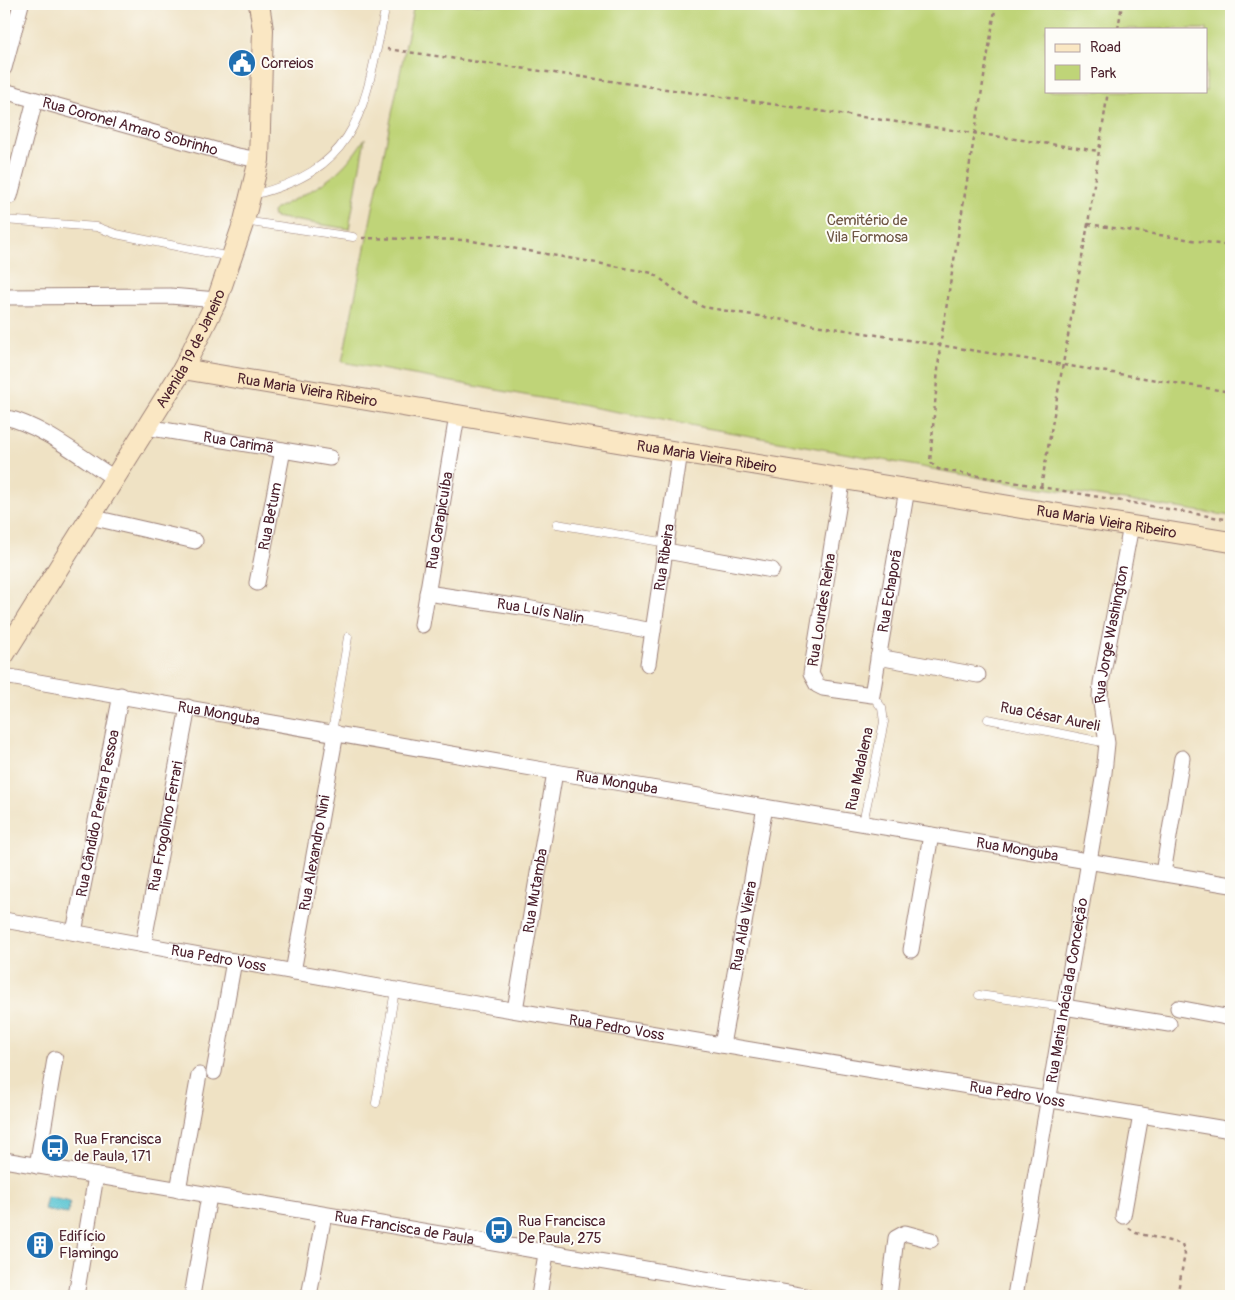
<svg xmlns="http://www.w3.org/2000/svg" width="1235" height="1300" viewBox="0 0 1235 1300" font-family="Pangolin,sans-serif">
<rect width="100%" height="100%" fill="#fdfcf7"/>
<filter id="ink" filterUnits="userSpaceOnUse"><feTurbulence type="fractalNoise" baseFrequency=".02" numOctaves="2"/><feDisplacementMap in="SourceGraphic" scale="10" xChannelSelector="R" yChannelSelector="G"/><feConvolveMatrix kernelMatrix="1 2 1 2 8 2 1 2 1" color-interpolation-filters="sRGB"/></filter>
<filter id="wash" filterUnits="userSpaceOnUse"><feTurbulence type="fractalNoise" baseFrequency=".0096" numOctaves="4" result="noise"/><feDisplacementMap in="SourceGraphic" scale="20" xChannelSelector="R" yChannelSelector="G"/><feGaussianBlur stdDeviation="1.12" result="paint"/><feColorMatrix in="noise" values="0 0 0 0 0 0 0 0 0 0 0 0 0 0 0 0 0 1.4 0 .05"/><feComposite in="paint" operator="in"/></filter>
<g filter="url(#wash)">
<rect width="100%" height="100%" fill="#efe2c4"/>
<g fill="#bfd478" stroke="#847a52" fill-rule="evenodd">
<path d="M414,4H1231V516L1004,482L342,362ZM1046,29H1206V91H1046Z"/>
<path d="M365,138L349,229L274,217L273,212L277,208C317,188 339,179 365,138Z"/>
</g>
<path fill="#58c4d2" stroke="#51727e" d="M47,1197L70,1202L68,1214L44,1210Z"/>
</g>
<g filter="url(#ink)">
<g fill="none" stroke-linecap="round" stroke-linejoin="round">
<defs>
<g id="lane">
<path d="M253,195C360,169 364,108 384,15"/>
<path d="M4,220L97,227L116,234L230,257"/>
<path d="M244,221L353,237"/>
<path d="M557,524L667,543"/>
<path d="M988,719L1107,743"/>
<path d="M332,732L348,637"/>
<path d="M863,823L884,722L882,708L872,695"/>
<path d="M979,995L1064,1007"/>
<path d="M376,1103L395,990"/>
</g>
<g id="street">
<path d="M4,68L21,4"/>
<path id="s1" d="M4,91L233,155L259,160"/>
<path d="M10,196L35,100"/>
<path d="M4,297L170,296L217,300"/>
<path d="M4,417C42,425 82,458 114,478"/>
<path id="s2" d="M146,427L330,458"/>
<path id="s3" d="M843,477L811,674L817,685L823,688L872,695L907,489"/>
<path d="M90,517L195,541"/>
<path d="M666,551L772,570"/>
<path id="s4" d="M257,583L283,450"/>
<path id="s5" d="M427,593L521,607L653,631"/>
<path id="s6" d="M422,625L457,416"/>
<path d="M878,657L978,675"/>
<path id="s7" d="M648,664L680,452"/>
<path id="s8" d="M4,676L555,772L1231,885"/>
<path d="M1163,873L1182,758"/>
<path id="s9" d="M4,920L458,1001L1231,1130"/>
<path id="s10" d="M74,932L121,695"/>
<path id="s11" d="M143,945L188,707"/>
<path d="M911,950L931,835"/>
<path id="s12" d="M293,972L336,733"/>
<path d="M1064,1007L1169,1024"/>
<path d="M1178,1008L1231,1018"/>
<path id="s13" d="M515,1010L555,772"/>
<path id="s14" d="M722,1045L765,807"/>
<path d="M214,1072L234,961"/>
<path id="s15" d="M4,1160L805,1296"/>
<path d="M37,1166L55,1059"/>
<path d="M178,1190L199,1075"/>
<path d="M1123,1216L1141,1115"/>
<path d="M76,1296L96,1176"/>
<path d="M192,1296L209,1196"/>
<path d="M309,1296L324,1215"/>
<path d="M539,1296L546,1254"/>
<path d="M889,1296L896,1238L905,1233L931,1240"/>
<path id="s16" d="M1015,1296L1104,773L1107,743L1100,697L1101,683L1131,526"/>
</g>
<g id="secondary">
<path id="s17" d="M183,369L635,445L1231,542"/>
<path id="s18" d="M4,655L183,369L217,300L244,221L259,160L263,30L259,4"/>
</g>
</defs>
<use href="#lane" stroke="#9c8078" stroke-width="9"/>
<use href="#street" stroke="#9c8078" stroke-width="17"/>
<use href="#secondary" stroke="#9c8078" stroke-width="22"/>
<g stroke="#9c8078" stroke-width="2.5" stroke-dasharray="4 4" stroke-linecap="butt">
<path d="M996,4L940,346L930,462L938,469L1231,520"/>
<path d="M1118,29L1122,4"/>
<path d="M387,49L1099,151"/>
<path d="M1088,224L1231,246"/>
<path d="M362,238L467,240L653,273L684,297L703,307L1231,392"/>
<path d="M1041,487L1088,224L1108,91"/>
<path d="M1129,1228L1136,1233L1182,1244L1185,1254L1177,1296"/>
</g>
<use href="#lane" stroke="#fff" stroke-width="8"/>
<use href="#street" stroke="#fff" stroke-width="15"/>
<use href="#secondary" stroke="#fae7c3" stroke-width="20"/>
</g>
</g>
<defs>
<symbol id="civic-disc" viewBox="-11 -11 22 22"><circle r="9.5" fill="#1f6fb2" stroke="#fdfcf7"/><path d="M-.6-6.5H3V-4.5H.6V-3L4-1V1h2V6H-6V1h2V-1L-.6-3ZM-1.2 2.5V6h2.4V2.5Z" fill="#fff"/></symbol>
<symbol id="bus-disc" viewBox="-11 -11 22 22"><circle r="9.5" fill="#1f6fb2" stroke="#fdfcf7"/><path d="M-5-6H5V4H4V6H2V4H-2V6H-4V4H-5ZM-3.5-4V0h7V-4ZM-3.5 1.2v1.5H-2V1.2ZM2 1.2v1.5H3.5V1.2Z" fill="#fff"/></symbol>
<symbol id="building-disc" viewBox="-11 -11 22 22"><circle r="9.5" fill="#1f6fb2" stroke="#fdfcf7"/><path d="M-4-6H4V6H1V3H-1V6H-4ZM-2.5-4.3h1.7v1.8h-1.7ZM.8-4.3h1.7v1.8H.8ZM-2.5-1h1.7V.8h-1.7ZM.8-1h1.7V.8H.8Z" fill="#fff"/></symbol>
</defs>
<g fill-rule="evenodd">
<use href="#civic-disc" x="226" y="47" width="32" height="32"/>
<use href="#bus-disc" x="39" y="1132" width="32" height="32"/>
<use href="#bus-disc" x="483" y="1214" width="32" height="32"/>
<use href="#building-disc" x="24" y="1229" width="32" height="32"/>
</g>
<g text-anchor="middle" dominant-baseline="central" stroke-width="4" stroke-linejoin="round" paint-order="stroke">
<g font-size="15" fill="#4a1f2b" stroke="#fdfcf7" text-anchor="start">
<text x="261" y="63">Correios</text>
<text x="74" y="1139">Rua Francisca<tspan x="74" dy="17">de Paula, 171</tspan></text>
<text x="518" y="1221">Rua Francisca<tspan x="518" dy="17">De Paula, 275</tspan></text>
<text x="59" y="1236">Edifício<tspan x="59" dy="17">Flamingo</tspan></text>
</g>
<g font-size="15" fill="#4a1f2b" stroke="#fdfcf7">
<text stroke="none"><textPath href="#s1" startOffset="131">Rua Coronel Amaro Sobrinho</textPath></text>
<text stroke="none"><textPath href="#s18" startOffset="359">Avenida 19 de Janeiro</textPath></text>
<text stroke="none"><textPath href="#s17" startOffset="126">Rua Maria Vieira Ribeiro</textPath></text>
<text stroke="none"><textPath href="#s2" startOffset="94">Rua Carimã</textPath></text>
<text stroke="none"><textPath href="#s17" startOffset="531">Rua Maria Vieira Ribeiro</textPath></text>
<text stroke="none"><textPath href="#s4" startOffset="68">Rua Betum</textPath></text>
<text stroke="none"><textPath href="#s6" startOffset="106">Rua Carapicuíba</textPath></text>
<text stroke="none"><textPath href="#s17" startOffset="936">Rua Maria Vieira Ribeiro</textPath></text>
<text stroke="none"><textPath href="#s7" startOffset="108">Rua Ribeira</textPath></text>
<text stroke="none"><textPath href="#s3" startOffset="374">Rua Echaporã</textPath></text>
<text transform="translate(822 610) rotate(-81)">Rua Lourdes Reina</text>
<text stroke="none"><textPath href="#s5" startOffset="115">Rua Luís Nalin</textPath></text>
<text stroke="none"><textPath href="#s16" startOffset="671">Rua Jorge Washington</textPath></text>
<text stroke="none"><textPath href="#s8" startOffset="218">Rua Monguba</textPath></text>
<text transform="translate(1050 717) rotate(11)">Rua César Aureli</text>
<text transform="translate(860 769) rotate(-78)">Rua Madalena</text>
<text stroke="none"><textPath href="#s8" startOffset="622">Rua Monguba</textPath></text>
<text stroke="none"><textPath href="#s10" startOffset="121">Rua Cândido Pereira Pessoa</textPath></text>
<text stroke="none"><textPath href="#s11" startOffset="121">Rua Frogolino Ferrari</textPath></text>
<text stroke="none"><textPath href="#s8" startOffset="1028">Rua Monguba</textPath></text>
<text stroke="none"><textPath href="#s12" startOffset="121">Rua Alexandro Nini</textPath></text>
<text stroke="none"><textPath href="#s13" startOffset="121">Rua Mutamba</textPath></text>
<text stroke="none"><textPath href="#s14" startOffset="121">Rua Alda Vieira</textPath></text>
<text stroke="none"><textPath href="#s9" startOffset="218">Rua Pedro Voss</textPath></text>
<text stroke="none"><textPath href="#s16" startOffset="310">Rua Maria Inácia da Conceição</textPath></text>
<text stroke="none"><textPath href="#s9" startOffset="622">Rua Pedro Voss</textPath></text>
<text stroke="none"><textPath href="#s9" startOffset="1028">Rua Pedro Voss</textPath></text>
<text stroke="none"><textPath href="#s15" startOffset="406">Rua Francisca de Paula</textPath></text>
</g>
<g font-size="15" fill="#6d5542" stroke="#fdfcf7">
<text x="867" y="220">Cemitério de<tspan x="867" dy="17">Vila Formosa</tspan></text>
</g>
</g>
<rect width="1235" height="1300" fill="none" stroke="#fdfcf7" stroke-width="20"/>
<rect x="1045" y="28" width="162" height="65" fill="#fdfcf7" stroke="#b5a4a5"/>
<rect x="1055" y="44" width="25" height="8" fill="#fae7c3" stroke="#b5a4a5"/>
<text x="1090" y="52" font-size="15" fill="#4a1f2b">Road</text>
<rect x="1055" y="65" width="25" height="15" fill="#bfd478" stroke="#b5a4a5"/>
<text x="1090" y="78" font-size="15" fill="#4a1f2b">Park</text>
</svg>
